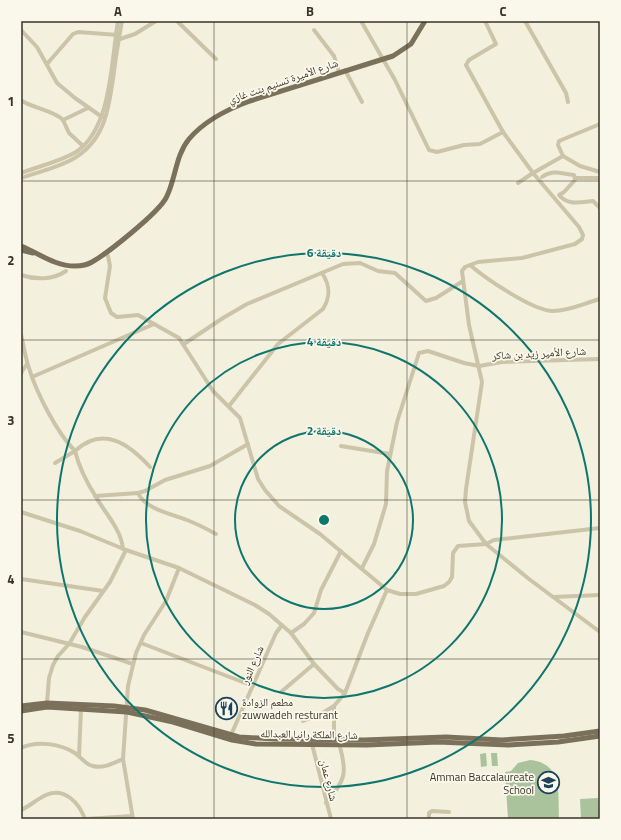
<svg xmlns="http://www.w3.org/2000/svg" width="621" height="840" viewBox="0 0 621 840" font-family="'Titillium Web','Noto Naskh Arabic',sans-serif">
<rect width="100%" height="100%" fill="#f3f0de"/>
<g fill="#aac39d">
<path d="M486,753L487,766L481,767L480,754Z"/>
<path d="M491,753H497L498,766H492Z"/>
<path d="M530,760C563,763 558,793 559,819H508L505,772L511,771L518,763Z"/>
<path d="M598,798L599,818L581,819L580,799Z"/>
</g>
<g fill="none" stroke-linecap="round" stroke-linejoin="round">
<g stroke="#ccc4a9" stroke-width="4">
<path d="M177,21L216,59"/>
<path d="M361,21L395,80L429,150L437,152L464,145L480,144L503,132"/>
<path d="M485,21L496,44L469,60L466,65L503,132L533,173L518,183"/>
<path d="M525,21L566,93L568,102"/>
<path d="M21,30L37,47L57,83L75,98L102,117"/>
<path d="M314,30L334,56L339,72"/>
<path d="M117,40L135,34L156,21"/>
<path d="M47,64L73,34L78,32L118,35"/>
<path d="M345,70L362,102"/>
<path d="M22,101C33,108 55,111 63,120"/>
<path d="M600,124L559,141L558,145L563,156L533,173L579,227L583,235L582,239L575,244L522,258L478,262L465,267L462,271L469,325L482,382L466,489L465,502L469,521L486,544L529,579L600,632"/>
<path d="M83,146L69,133L63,120L88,108"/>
<path d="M563,156L580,166L600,172"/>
<path d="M21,173C39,166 59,162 76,152C112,128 111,61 118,21"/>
<path d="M542,177C553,169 562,174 574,175L575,180L564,192L559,195C568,206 581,202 593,201L600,208"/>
<path d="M21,178C38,172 57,168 73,159C106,140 109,107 114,72C116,55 119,38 122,21"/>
<path d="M575,178H600"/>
<path d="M105,253L108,256L110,266L105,298L111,313L117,317L138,315L179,338L213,391L240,418L258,479L265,490L279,506L320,534L387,590L400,594H416L444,586L449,582L452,577L453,553L458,546L486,544L494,540L600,528"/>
<path d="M470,265C485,278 533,311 553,311C569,311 585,303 600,299"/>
<path d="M21,275C36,280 53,280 66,271"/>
<path d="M21,335C24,346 25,357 29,368C36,392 57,433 75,451L55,463"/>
<path d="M184,344L223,318L247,304L343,264L360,263L378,271L395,273L426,301L436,298L463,281"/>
<path d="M21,373L27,364"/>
<path d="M32,377L154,324"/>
<path d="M229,406L278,344L323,309C331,296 330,285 322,273"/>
<path d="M341,446L390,454"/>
<path d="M138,493L145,491L165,480L210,466L248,444"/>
<path d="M95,496L138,493C145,509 172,514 187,520C197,524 207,529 216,534"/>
<path d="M21,512L80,531L126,550L179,568L255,605L269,614L291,633L314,664L338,689L345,693"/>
<path d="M123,549C121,529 105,513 96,497C87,483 79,467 75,451C103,425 129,444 150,467"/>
<path d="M362,568L374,544L386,504L387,471L397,422L419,353L428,351L464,363L479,366L502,362L600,359"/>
<path d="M21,579L103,591"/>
<path d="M553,597L600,595"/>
<path d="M21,632L82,647L133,664"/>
<path d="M291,633L304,624L314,613L321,590L341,551"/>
<path d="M141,643L253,686"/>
<path d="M281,692L314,664"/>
<path d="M47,703L49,678L53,665L58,656L69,644L85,617L110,582L126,550"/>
<path d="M303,721L319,715L334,706"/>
<path d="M231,735L276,633L282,625"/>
<path d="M334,739V706L345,693L368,633L387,590"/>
<path d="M312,744L331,819"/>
<path d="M21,748C37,740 61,744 75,753C81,757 86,765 93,766C103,769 114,763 123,759"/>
<path d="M79,756L81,709"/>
<path d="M326,803C344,780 348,776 340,747"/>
<path d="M21,810C30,806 37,799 46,795C65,787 79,803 85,819"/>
<path d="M86,819L132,816"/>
<path d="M133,819L123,759L128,686L136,653L144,635L166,601L179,568"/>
<path d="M429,819V813L432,811L449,812"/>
</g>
<g stroke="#7b705a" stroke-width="5">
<path d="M21,246C39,253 54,266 75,266C80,266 87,265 92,262C108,253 158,213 166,198C176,179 175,156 189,139C205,120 228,109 250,101L393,56L411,44L425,21"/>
<path d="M21,250L33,253"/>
<path d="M21,706L47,703L114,706L145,710L239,737L277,739L364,740L446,737L502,740L564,736L600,731"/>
<path d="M21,711L47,707L127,712L173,722L232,740L256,744L367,745L438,742L508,745L558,742L600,736"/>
</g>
</g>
<path fill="none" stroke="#393329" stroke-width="1" stroke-opacity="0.55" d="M214,21V819M407,21V819M21,181H600M21,340H600M21,500H600M21,659H600"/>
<g fill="none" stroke="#0f766e" stroke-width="2">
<circle cx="324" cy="520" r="89"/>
<circle cx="324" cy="520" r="178"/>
<circle cx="324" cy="520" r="267"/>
</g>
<defs>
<symbol id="restaurant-ring" viewBox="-11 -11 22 22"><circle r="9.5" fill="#faf8ea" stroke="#1d435c" stroke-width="1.5"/><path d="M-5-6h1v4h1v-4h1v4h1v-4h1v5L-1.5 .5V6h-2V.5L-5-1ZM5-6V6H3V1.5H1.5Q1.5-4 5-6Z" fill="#1d435c"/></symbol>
<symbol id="school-ring" viewBox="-11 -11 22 22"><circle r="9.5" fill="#faf8ea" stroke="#1d435c" stroke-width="1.5"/><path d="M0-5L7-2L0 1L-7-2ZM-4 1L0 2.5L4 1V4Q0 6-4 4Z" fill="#1d435c"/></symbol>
</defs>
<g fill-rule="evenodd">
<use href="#restaurant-ring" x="214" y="696" width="25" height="25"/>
<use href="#school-ring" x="536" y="770" width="25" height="25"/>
</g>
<g text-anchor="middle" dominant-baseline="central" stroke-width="3.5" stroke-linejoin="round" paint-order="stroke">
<g font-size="11" fill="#393329" stroke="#faf8ea">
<text transform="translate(283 81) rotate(-19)">شارع الأميرة تسنيم بنت غازي</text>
<text transform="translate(539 353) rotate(-3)">شارع الأمير زيد بن شاكر</text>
<text transform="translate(252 665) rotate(-66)">شارع النور</text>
<text transform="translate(309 734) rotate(1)">شارع الملكة رانيا العبدالله</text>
<text transform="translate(329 780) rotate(76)">شارع عمان</text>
</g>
<g font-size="11" fill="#393329" stroke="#faf8ea" text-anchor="start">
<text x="242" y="702">مطعم الزوادة<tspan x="242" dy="13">zuwwadeh resturant</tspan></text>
<text x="534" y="777" text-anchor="end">Amman Baccalaureate<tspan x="534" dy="13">School</tspan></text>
</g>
</g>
<circle cx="324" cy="520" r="6" fill="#0f766e" stroke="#faf8ea" stroke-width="2"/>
<g font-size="12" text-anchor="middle" font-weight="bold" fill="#0f766e" stroke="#faf8ea" stroke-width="3.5" stroke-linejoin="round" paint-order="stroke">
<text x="324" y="257">6 دقيقة</text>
<text x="324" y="346">4 دقيقة</text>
<text x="324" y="435">2 دقيقة</text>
</g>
<rect width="621" height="840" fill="none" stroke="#faf8ea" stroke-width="44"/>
<rect x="22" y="22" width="577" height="796" fill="none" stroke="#393329" stroke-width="1.5"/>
<g font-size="13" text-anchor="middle" font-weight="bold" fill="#393329">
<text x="118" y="16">A</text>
<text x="310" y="16">B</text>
<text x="503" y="16">C</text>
<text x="11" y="106">1</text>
<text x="11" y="265">2</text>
<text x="11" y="425">3</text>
<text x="11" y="584">4</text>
<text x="11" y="743">5</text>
</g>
</svg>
